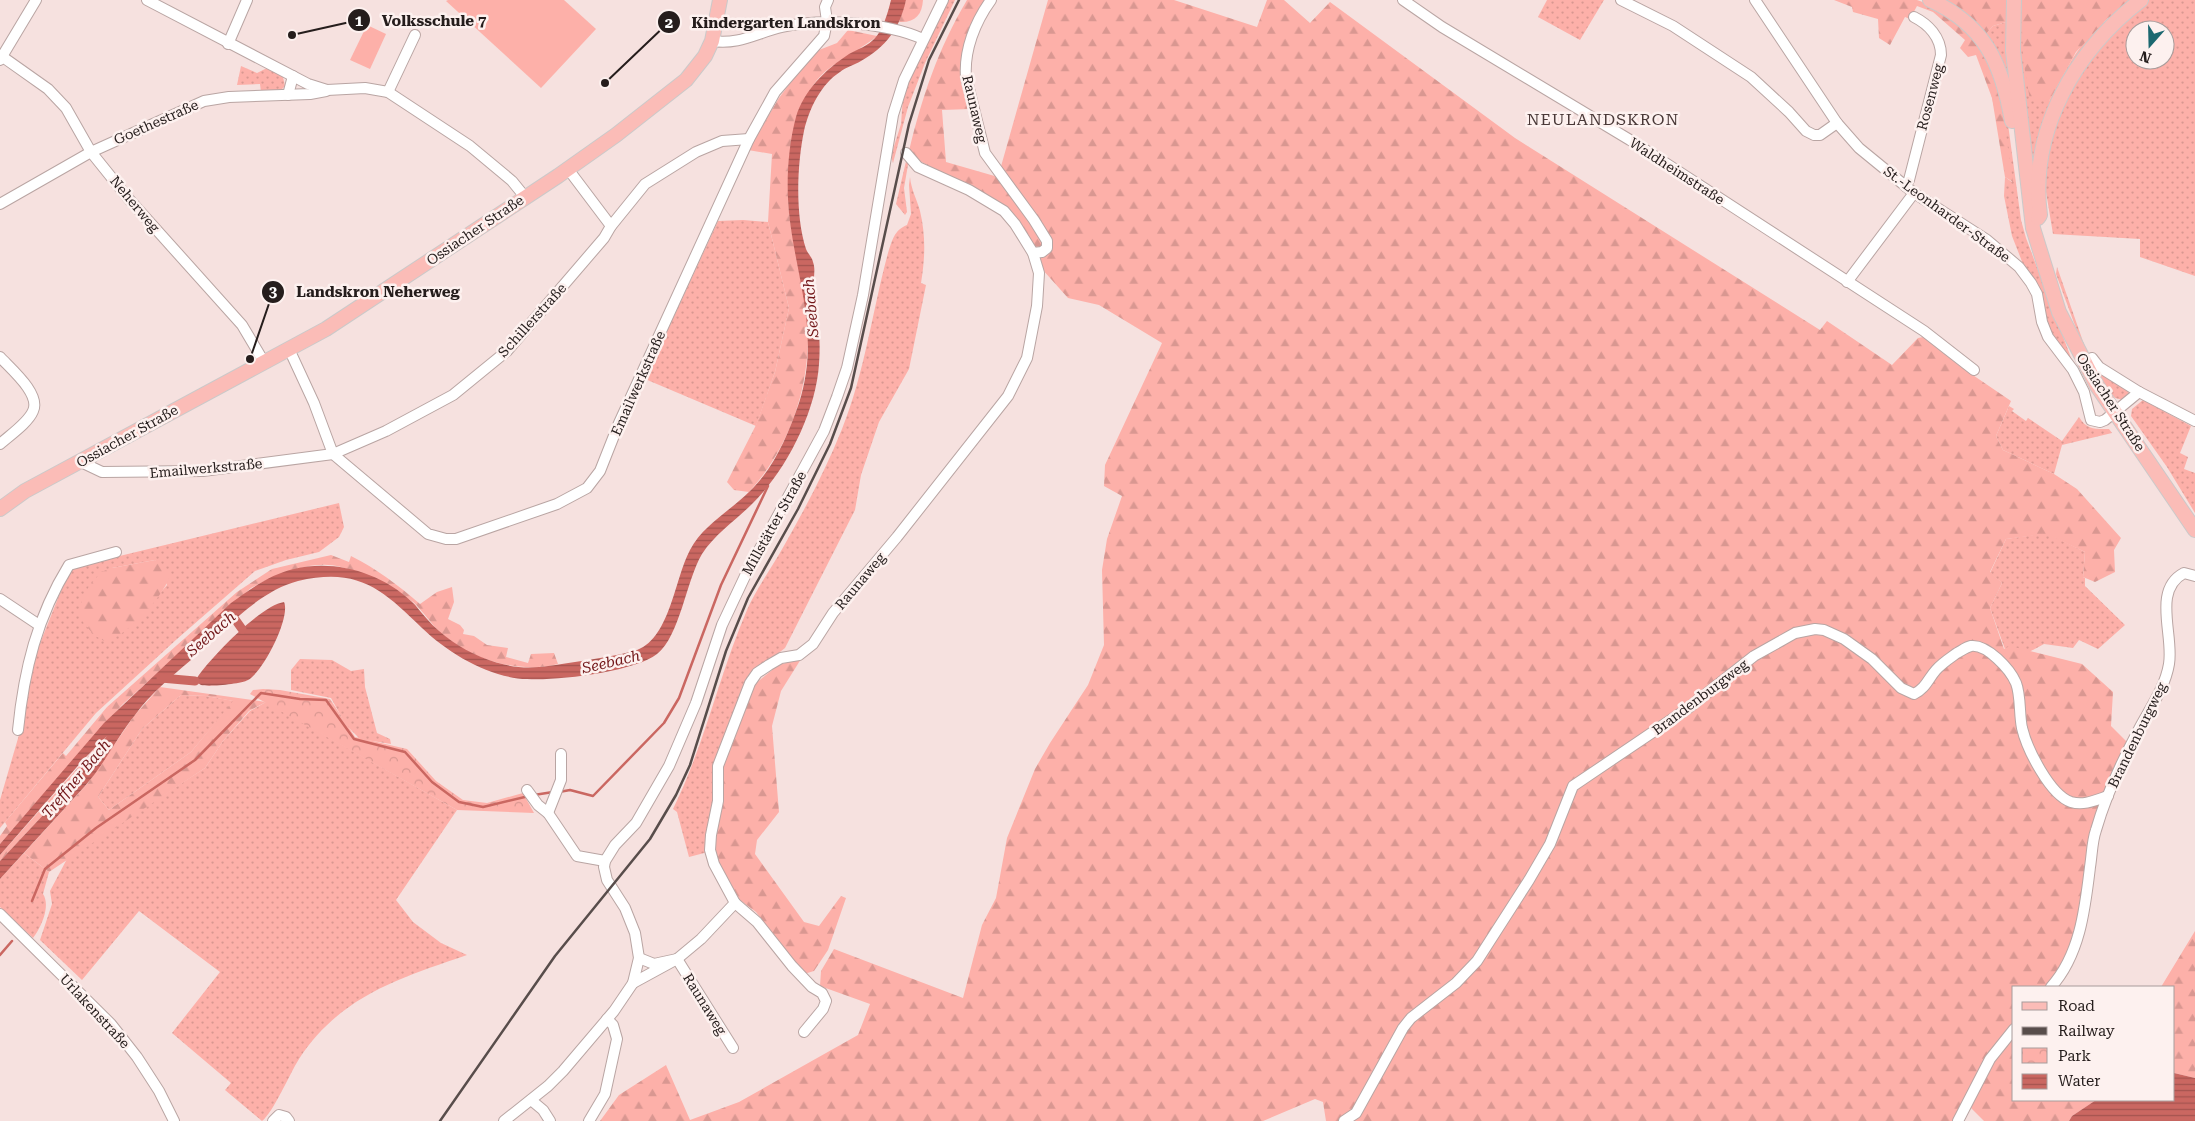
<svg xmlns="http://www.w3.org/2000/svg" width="2195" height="1121" viewBox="0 0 2195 1121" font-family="'Roboto Serif',serif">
<defs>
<pattern id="grass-dots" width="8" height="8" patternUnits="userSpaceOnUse" patternTransform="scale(1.25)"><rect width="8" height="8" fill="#fdb0a9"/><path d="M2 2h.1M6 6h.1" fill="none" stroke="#d99791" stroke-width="1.8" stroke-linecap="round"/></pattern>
<pattern id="forest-firs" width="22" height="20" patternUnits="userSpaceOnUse" patternTransform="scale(1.25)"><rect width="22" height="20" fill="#fdb0a9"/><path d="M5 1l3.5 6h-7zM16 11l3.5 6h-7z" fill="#d99791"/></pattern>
<pattern id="park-crowns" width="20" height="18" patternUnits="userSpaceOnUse" patternTransform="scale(1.25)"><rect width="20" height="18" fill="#fdb0a9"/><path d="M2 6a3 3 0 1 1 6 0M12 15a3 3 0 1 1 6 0" fill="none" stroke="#d99791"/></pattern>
<pattern id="water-rules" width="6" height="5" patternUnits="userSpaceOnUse" patternTransform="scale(1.25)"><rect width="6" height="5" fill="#ca6761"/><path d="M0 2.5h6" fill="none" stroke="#a4544f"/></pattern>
</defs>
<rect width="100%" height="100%" fill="#f6e1df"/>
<g fill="url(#grass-dots)" fill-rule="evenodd">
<path d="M949,0H955L925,63L908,107L893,163L891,156L901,124L903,96L917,63Z"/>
<path d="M1547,0H1604L1580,40L1538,17Z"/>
<path d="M2148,0H2195V276L2140,257V239L2053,234L2046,192L2044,165L2049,140L2078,71L2131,14ZM2135,30H2165V60H2135Z"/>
<path d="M2020,6L2023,13L2024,59L2049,101C2064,73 2087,25 2119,14L2081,54L2034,181L2017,36Z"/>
<path d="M2006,22L2010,76L2009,78L1985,35L1993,26Z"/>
<path d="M1978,39L2005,102L2021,220L2026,238L2073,363L2050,333L2038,284L2023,264L2012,236L2004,196L2005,177L2012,182Z"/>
<path d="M241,66L257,73L267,68L283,77L285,86L279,92H261L260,84L237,85Z"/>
<path d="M907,157L909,159L904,188L907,212L905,215L896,204Z"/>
<path d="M910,177C911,189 917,200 920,211C926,236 925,259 921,283L926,285L909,369L879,422L861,475L855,510L785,648L766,663L732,723L715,805L708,852L689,857L677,812L673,809C705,744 719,675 747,610C757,587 773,566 785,544C806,507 826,469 842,429C865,372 872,312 888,253C892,241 894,230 907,225L911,214L909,185Z"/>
<path d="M743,220L768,222L789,308L775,372L756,426L645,379L718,221Z"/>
<path d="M2057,267L2086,350L2096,370L2128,388L2129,395L2123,400L2115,398L2110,393L2084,350L2056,274Z"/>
<path d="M2143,400L2191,426L2180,453L2188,457L2184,469L2195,473V513L2167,467L2131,416L2132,409Z"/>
<path d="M2009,406L2014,409L2012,411L2026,421L2028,418L2062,441L2079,417C2087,430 2095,429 2109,429L2112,433L2062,445L2054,474L2003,450L1996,436Z"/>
<path d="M339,503L344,527L339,537L319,552L286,560L255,571L177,639L96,713L0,828V800L19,735L31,666L70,568ZM155,560L167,585L148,607L112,568Z"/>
<path d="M2047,533L2085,552L2083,577L2085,578V586L2125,625L2098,649L2079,640L2073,648L2044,644L2029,652L2010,647L2005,649L1990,608L2002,583L1990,573L2006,539Z"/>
<path d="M300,659L332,660L351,671L364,669L365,687L377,733L390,739L391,744L360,739L346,725L331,698L291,690V670Z"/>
<path d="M181,695L206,696L234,701L191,752L109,810L98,797L142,729Z"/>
<path d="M266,702L457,810L396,900L413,922L441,943L467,955C400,978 340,996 299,1059C290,1073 273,1113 262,1121L225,1090L231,1083L172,1033L220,972L139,911L82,980L40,940L52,904L50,891L68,857L205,768L223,741L250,711Z"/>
<path d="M24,853L49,872L43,894C51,906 41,928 33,938L0,907V879Z"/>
</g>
<g fill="url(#forest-firs)" fill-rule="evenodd">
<path d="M906,0H923C922,15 915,23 899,22Z"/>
<path d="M967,0H991C982,15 965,38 962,55C959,72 967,92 971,109L942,110L946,162L998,177L1048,0H1174L1257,27L1267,0H1284L1310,23L1330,2L1515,138L1820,330L1827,321L1892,365L1918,338L1923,337L1961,367L2011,401L1996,436L2003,450L2054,474L2077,489L2121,538L2114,550L2115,572L2095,582L2083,577L2085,552L2047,534L2006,539L1990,572L2002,583L1990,608L2004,649L2010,646L2082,664L2113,692L2111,726L2130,745L2102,815L2072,950L2054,987H2014V1100H2096L2072,1116L2069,1121H1984L1967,1104L1958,1121H1326L1323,1102L1315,1099L1263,1121H600L619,1095L666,1065L690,1120L739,1102L858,1035L870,1004L820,986L821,971L834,949L963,998L982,925L996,898L1007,838L1035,769L1050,743L1088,685L1104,645L1102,570L1107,539L1122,496L1104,486L1105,465L1162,343L1099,305L1068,298L1042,269L1028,235L1004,206L916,159L909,151C922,97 938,49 967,0Z"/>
<path d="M1834,0H1917L1931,5L1968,28L1992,69L2000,95L2013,182L2005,177L1992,98L1976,55L1968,57L1960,48L1965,40L1933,12L1917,6L1910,19L1905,17L1890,45L1879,38L1878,19L1853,12L1852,7Z"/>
<path d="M1944,0H2008L2006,22L1993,26L1985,35Z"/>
<path d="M2021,0H2134L2119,14L2108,18L2076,52L2049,101L2030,100L2023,59Z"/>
<path d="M848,30L877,36C857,53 830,62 814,84C799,105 793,127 791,152C789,172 787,192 789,212C793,246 804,279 807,313C813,378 793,444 749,492L734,490L727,482L756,425L775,372L789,308L768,222L772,154L748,150L779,98L808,59L819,50L837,43Z"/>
<path d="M331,555L349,562L351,556C377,569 398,585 420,604L437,592L452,587L454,602L448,619L460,625L464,630L463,634L474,636L487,645L508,648L506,657L528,663L531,654L554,653L558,664C519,674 471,660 441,633C431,624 423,611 413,602C404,595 389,590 379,585C367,579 354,570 341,567C312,559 276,575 251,588L122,705L0,844V836L7,826L5,822L63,753L66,756L107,707L237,592L272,569Z"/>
<path d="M155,560L170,575C165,595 125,639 104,641L94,635L83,622L79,608L88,588L101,572L112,568Z"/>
<path d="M801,659L781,691L772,726L779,812L757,840L755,854L804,922L819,926L841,896L846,898L828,950L814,971L804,974L756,912L740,900L717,862L715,850L717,826L724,795L723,763L755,684L778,665Z"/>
<path d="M160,687L266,702L249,711L223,741L205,768L49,872L24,853L88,783L134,716ZM181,695L206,696L233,701L191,752L109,810L98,797L142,729Z"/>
<path d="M107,735L45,813L0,861V855Z"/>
<path d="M2195,931V1078L2174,1073V987H2161Z"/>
</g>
<path fill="url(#park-crowns)" d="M263,689L280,690L330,699L355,737L407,749L436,781L463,800L487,803L523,793L534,813L457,810L250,694L253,690Z"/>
<g fill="#fdb0a9">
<path d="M448,0H564L596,29L541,88L446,1Z"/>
<path d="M367,25L386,34L370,69L350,60Z"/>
</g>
<g fill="url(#water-rules)">
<path d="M891,0H906C900,28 886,47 861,61C854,65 846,67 840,72C821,84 809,109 804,131C797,165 795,215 806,249C808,254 812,257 813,262C816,270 813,278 814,286C818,312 821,338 819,364C816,412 786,471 752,504C735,521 715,534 702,554C686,581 680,636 657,654C634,672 557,681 527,679C490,678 449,654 422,628C382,589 358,567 298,581C258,591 221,633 191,660C171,677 151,693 135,715C117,737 104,765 85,786C57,817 28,848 0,879V861L45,813L107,736L83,760L0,855V844L104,723L231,603C250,589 271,574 294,569C335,559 381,573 411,601C417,606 421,613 427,619C442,636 460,648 481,657C518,672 537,668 575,662C594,659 615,656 634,651C670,641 674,580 690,550C703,525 730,511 750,491C774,468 788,435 799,403C821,335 796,279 789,213C786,182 788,147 796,117C804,90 826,69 849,54C858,49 868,46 875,38C883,30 888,12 891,0Z"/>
<path d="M284,602C291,617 263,672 248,680C241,684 209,687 201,685C199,684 197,682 195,681C207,661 261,605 284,602Z"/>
<path d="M2174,1073L2195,1078V1121H2069L2072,1116L2096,1100H2174Z"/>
</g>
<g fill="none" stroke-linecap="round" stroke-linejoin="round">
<g stroke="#ca6761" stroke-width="2.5">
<path d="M559,792L570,790L593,796L664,723L679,698L721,585L768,486"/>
<path d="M534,795L553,792"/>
<path d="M32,901L45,869L96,828L195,760L261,693L300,699L326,700L354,739L405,752L432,782L459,802L483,807L529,796"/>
<path d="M0,955L12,941"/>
</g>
<g stroke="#ca6761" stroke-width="9">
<path d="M232,615L242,629"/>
<path d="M161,678L195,681"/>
</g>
<defs>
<g id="minor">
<path d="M147,0L308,84L327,90L365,88L388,92L470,146L512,181L525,197"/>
<path d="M991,0C975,22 964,50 966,77L985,153L1034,220L1047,241V248L1042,252L1033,253"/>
<path d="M1403,0L1442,27L1630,140L1924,331L1974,370"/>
<path d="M1621,0L1673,26L1751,77L1789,112L1806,131L1814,135H1820L1837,123"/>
<path d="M1755,0L1837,123L1859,148L1914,193L1987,240L2019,267L2031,283L2037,294L2042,322L2048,337L2073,370L2084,392L2091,420L2100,422L2105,420L2139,392"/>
<path d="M712,41C740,45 756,33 782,27C822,18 885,22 923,39"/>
<path d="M228,44L247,0"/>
<path d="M0,55L48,89L66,108L91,152L128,198L242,325L264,362"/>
<path d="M0,60L36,0"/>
<path d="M388,92L415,35"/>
<path d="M288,95L293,76"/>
<path d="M568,169L611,226"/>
<path d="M1905,186L1909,180L1941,55C1941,37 1928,24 1914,17"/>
<path d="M0,204L91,152L204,101L229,97L310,94L326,91"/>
<path d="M1847,282L1914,193"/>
<path d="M289,349L314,403L333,454L428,534L446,539H456L557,504L587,488L600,471L619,423L749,139L775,92L824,36L827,21L825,7L828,0"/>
<path d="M0,357C11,369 41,394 33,411C28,423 10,435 0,444"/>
<path d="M2092,358L2099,367L2139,392L2195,421"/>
<path d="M81,462L102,472L203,471L333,454L386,431L453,395L507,351L604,238L611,226L645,184L696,152L722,141L749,139"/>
<path d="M0,599L39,625"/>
<path d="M18,730C24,670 37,617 69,565L116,552"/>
<path d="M527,790L538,805L548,813L577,856L605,861"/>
<path d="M548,813L561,780V754"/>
<path d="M735,903L757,922L792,966L812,987L822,993L826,1001L823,1009L804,1032"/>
<path d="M0,914L111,1024L137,1057L159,1091L174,1121"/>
<path d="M639,958L654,964L677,959L733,1048"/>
<path d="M633,983L677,959L701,939L735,903L714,864L710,850L711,835L718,801V766L750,683L757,673L769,665L781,658L799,655L813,644L833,613L897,537L1008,396L1027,358L1037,306L1039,273L1033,253L1015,224L1004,211L969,190L918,167L906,153"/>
<path d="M2051,987C2080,955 2085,909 2090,867C2092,855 2092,841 2096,830C2106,795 2122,761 2139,729C2150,708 2165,688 2169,664C2174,635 2152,590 2184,573L2195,576"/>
<path d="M531,1100L543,1110L550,1121"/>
<path d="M273,1121L279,1115L286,1117L289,1121"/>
<path d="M504,1121L548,1086L563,1071L614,1011L633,983L639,958L635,933L625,908L607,880L604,867L605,861L615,845L636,823L669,766L696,703L722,625L746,574L824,431L837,397L847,368L863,295L893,115L904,80L943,0"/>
<path d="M589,1121L605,1094L617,1039L613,1025L607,1019"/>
<path d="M1344,1121L1356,1113L1403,1028L1411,1018L1456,983L1477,961L1529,880L1550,844L1573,786L1687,709L1754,656L1795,633L1815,629L1824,630L1844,639L1872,659L1901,688L1914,694C1926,688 1928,679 1936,670C1942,663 1950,658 1957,653C1961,651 1966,647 1971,646C1987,644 2010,669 2016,683C2021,696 2019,714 2022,728C2027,749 2050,795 2071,802C2084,806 2096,800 2108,796"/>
<path d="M1958,1121L1990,1059L2014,1029"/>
</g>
<g id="major">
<path d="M1930,0C1985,25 2002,64 2012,121"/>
<path d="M2014,0L2013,51L2033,228L2059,312L2097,386L2195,530"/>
<path d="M2038,218L2040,215C2029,130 2075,51 2141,0"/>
<path d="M0,509L25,491L326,329L558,176L616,135L686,80L705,56L712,41L720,0"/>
</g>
</defs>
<use href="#minor" stroke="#b9a5a3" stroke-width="12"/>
<use href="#major" stroke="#cbc9c9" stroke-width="16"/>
<use href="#minor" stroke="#fff" stroke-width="10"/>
<use href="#major" stroke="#fbbcb7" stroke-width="14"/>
<path stroke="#584d4b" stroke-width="2.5" d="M440,1121L555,956L650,839L676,795L690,765L726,651L748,598L798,509L830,444L851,388L909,124L929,60L959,0"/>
</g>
<g text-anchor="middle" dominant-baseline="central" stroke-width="5" stroke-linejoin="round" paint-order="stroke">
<g font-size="14" fill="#251d1c" stroke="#fdf1ef">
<text transform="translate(1930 97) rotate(-75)">Rosenweg</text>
<text transform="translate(975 109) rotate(77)">Raunaweg</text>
<text transform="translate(156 122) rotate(-24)">Goethestraße</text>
<text transform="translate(1677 171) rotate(33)">Waldheimstraße</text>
<text transform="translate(135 204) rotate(50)">Neherweg</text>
<text transform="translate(1947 214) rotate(36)">St.-Leonharder-Straße</text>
<text transform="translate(475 230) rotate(-34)">Ossiacher Straße</text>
<text transform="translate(532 320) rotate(-48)">Schillerstraße</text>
<text transform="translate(638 383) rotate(-66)">Emailwerkstraße</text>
<text transform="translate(2111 402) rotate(57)">Ossiacher Straße</text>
<text transform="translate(127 436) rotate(-29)">Ossiacher Straße</text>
<text transform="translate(206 468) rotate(-5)">Emailwerkstraße</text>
<text transform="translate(774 523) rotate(-61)">Millstätter Straße</text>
<text transform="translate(860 581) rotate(-50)">Raunaweg</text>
<text transform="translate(1700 697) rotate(-37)">Brandenburgweg</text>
<text transform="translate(2137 735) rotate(-64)">Brandenburgweg</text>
<text transform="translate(705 1004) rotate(58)">Raunaweg</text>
<text transform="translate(95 1011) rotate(47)">Urlakenstraße</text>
</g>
<g font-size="15" font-style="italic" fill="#721719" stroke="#fdf1ef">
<text transform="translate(811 308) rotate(-95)">Seebach</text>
<text transform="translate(211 634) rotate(-41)">Seebach</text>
<text transform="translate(611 662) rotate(-13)">Seebach</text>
<text transform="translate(76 779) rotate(-50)">Treffner Bach</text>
</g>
<g font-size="16" letter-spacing="1" fill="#493837" stroke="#fdf1ef">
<text x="1603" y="119">NEULANDSKRON</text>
</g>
</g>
<path fill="none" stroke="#251d1c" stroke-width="2" d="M292 35L359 20M605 83L669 22M250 359L273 292"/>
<g fill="#251d1c" stroke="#fdf1ef" stroke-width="2">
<circle cx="292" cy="35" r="5"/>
<circle cx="605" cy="83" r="5"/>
<circle cx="250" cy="359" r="5"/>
<circle cx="359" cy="20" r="12"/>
<circle cx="669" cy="22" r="12"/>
<circle cx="273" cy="292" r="12"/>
</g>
<g font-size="15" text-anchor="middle" font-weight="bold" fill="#fff">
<text x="359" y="26">1</text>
<text x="669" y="28">2</text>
<text x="273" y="297">3</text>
</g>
<g font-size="15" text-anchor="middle" font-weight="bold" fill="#251d1c" stroke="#fdf1ef" stroke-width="5" stroke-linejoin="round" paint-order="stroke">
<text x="434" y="26">Volksschule 7</text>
<text x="786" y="28">Kindergarten Landskron</text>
<text x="378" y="297">Landskron Neherweg</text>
</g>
<rect x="2012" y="986" width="162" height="115" fill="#fdf1ef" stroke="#a79c9b"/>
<rect x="2022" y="1002" width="25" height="8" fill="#fbbcb7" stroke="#a79c9b"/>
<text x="2058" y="1011" font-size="15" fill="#251d1c">Road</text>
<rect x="2022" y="1027" width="25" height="8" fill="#584d4b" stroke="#a79c9b"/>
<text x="2058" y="1036" font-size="15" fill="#251d1c">Railway</text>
<rect x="2022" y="1048" width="25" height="15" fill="url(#park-crowns)" stroke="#a79c9b"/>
<text x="2058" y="1061" font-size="15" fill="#251d1c">Park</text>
<rect x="2022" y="1074" width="25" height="15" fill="url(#water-rules)" stroke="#a79c9b"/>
<text x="2058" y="1086" font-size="15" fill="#251d1c">Water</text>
<g transform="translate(2150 45) rotate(200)"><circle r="24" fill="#fdf1ef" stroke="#a79c9b"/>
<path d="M0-4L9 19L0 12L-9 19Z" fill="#1c6870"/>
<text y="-8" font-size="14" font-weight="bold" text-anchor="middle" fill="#251d1c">N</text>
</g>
</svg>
